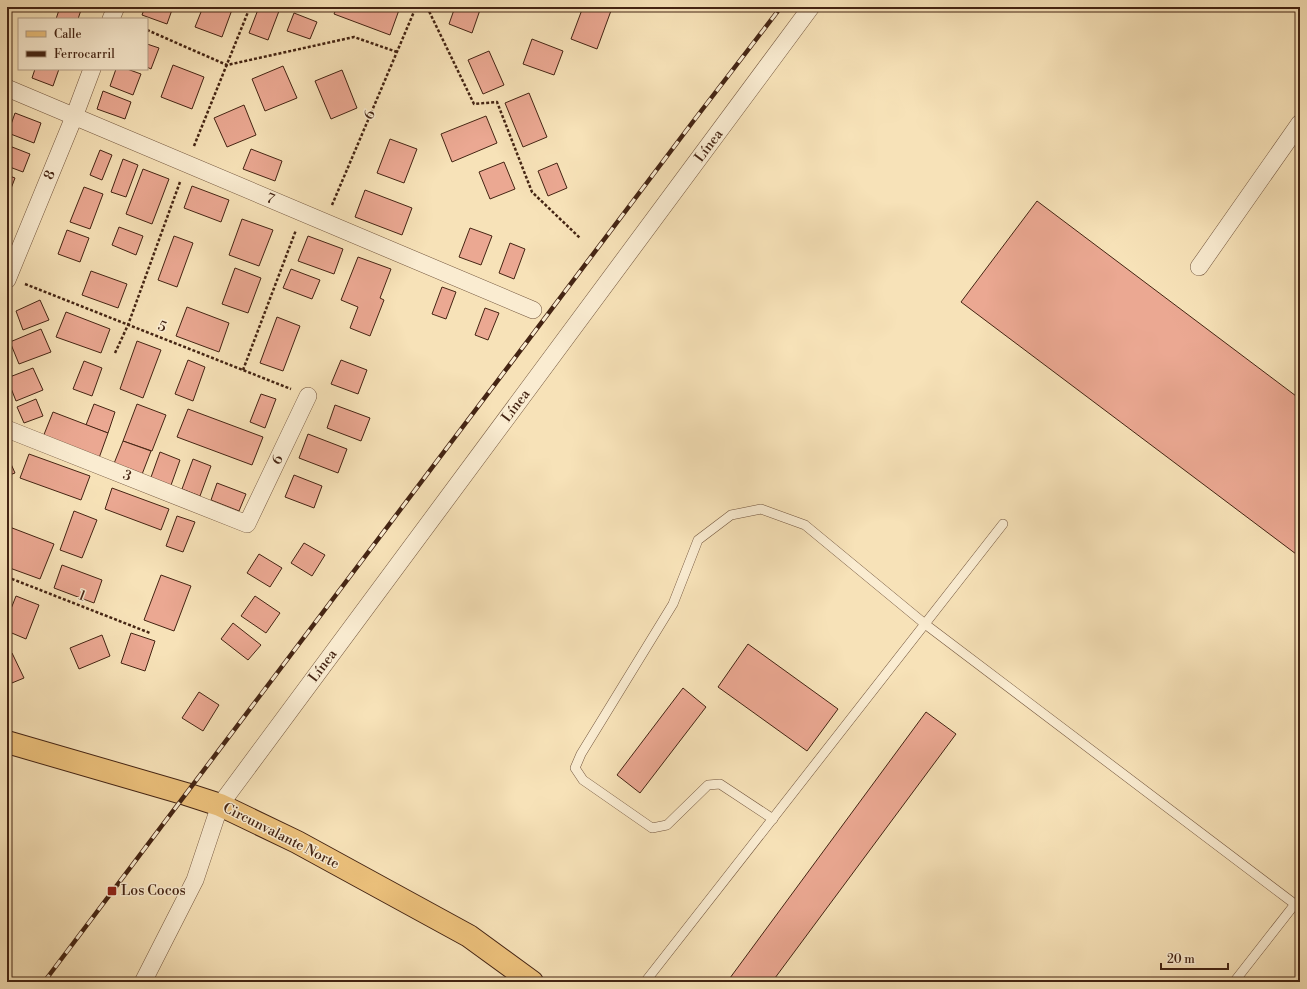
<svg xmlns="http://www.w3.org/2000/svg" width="1307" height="989" viewBox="0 0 1307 989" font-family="'Libre Bodoni',serif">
<rect width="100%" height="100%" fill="#f7e2b8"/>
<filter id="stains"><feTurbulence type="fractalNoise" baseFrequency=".005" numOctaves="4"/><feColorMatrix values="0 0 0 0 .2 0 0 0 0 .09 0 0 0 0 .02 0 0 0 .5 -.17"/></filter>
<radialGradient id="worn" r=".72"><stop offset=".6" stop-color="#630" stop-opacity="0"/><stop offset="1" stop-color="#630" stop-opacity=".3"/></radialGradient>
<g fill="#eba892" stroke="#442413">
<path d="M60,7H82L78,19H56Z"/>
<path d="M145,7H173L167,24L142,15Z"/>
<path d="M203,7H233L222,37L195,27Z"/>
<path d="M259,7H268L279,11L268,40L249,33Z"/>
<path d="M337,7H391L399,10L390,35L334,14Z"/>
<path d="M455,7H481L472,33L449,24Z"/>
<path d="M583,7L612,8L597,49L571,39Z"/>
<path d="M294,13L317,22L310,39L287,31Z"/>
<path d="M532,39L563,51L554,75L523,64Z"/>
<path d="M147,44L159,48L151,69L147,67Z"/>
<path d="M489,51L504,85L483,94L468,60Z"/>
<path d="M173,65L204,77L192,109L161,97Z"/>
<path d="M283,66L297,98L265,111L252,79Z"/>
<path d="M35,69H59L53,86L32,78Z"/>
<path d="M116,69H127L141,74L133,95L110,86Z"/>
<path d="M342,70L357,108L331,119L315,81Z"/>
<path d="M103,91L131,102L125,119L97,109Z"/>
<path d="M529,93L547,137L523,147L505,103Z"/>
<path d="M244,105L256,135L227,147L214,118Z"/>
<path d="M15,113L41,123L34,143L8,133Z"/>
<path d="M486,116L497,143L452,162L441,134Z"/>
<path d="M390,139L417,149L404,183L377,173Z"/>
<path d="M7,145L30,154L23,172L7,166Z"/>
<path d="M251,149L282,161L275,181L243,169Z"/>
<path d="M100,150L112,155L102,180L90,175Z"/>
<path d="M123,159L138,165L126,197L111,192Z"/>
<path d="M504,162L515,189L490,199L479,172Z"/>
<path d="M557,163L567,188L548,196L538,171Z"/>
<path d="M143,169L169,179L152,224L126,214Z"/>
<path d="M7,175L15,178L7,199Z"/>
<path d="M192,186L229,200L221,222L184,208Z"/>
<path d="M84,187L103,194L90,229L70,222Z"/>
<path d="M365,190L412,208L402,235L355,217Z"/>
<path d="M1037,201L1300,399V557L961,302Z"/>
<path d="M242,219L273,230L259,266L229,255Z"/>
<path d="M119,227L143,236L136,255L112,245Z"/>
<path d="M470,228L492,236L481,265L459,257Z"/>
<path d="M67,230L89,238L80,262L58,254Z"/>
<path d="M174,236L193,243L177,287L158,280Z"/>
<path d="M308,236L343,249L334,274L298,261Z"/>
<path d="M510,243L525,249L514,279L499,273Z"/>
<path d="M358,257L391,269L380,298L384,300L370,336L350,328L358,307L341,300Z"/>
<path d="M235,268L261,278L248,313L222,304Z"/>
<path d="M291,269L320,280L312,299L283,288Z"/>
<path d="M91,271L127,284L118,308L82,295Z"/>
<path d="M442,287L456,292L446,319L432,314Z"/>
<path d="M40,300L49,320L23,330L16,311Z"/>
<path d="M187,307L229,323L219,352L176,336Z"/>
<path d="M485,308L499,313L488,340L475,335Z"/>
<path d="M66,312L110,329L101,353L56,337Z"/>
<path d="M277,317L300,326L283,371L260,363Z"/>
<path d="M41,329L51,352L19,364L10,342Z"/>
<path d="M137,341L161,350L143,398L120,389Z"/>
<path d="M188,360L205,367L193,401L175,394Z"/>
<path d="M341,360L367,370L358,394L331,384Z"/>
<path d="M84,361L102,368L92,396L73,389Z"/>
<path d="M33,368L43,390L16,401L7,378Z"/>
<path d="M261,394L276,399L265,428L250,422Z"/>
<path d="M36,399L43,416L24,423L17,407Z"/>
<path d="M94,404L115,412L108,433L86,425Z"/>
<path d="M137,404L166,415L152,451L123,441Z"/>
<path d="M335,405L370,418L361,441L327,428Z"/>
<path d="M188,409L263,437L252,465L177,437Z"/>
<path d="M53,412L108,433L99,458L43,437Z"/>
<path d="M308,434L347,449L338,473L299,458Z"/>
<path d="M123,441L151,451L141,477L113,466Z"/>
<path d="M160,452L180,460L170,488L150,480Z"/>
<path d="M29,454L90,476L81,500L20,478Z"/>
<path d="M7,455L15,473L7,476Z"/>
<path d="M193,459L211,466L200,496L182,489Z"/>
<path d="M294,475L322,486L314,508L285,497Z"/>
<path d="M217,483L246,494L239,511L211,500Z"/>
<path d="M112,488L169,509L161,530L105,509Z"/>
<path d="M74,511L97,520L82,558L60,550Z"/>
<path d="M177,516L195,522L183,552L166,546Z"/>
<path d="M7,526L54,544L40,579L7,567Z"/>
<path d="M304,543L325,555L312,576L291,563Z"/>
<path d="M259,554L282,568L270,587L247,573Z"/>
<path d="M62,565L102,580L94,603L54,588Z"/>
<path d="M161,575L191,586L174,631L144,620Z"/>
<path d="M16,596L39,605L26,639L7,631V619Z"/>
<path d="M255,596L280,613L266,633L241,616Z"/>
<path d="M233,623L261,645L248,660L221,639Z"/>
<path d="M131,633L155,641L145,671L121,663Z"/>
<path d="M102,635L110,656L79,669L70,648Z"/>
<path d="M748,644L838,709L807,751L718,687Z"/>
<path d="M12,653L24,678L7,685V655Z"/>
<path d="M683,688L706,707L640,793L617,775Z"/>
<path d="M199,692L219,705L203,731L182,718Z"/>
<path d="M926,712L956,734L772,982H727Z"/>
</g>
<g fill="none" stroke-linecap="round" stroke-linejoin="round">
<defs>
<g id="service">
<path d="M773,819L720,784L708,785L667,825L652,828L583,780L575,768L581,754L673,604L698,540L731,515L761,509L805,525L925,624L1300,908"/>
<path d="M645,982L1003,524"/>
<path d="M1234,982L1295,904"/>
</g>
<g id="minor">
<path d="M111,19L116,7"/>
<path d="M7,88L533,310"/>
<path d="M1199,267L1300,123"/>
<path d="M7,280L74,117L92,69"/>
<path d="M7,429L247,524L308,396"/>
<path d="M143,982L195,880L220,805L811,7"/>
</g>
<path id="primary" d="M7,742L186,794L220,805L297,842L469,936L532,982"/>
</defs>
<use href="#service" stroke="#71543c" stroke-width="10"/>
<use href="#minor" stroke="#71543c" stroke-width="18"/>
<use href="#primary" stroke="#442413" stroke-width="24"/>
<g stroke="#442413" stroke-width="2.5" stroke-dasharray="3 2" stroke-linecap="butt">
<path d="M427,7L474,104L497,102L532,192L580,238"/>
<path d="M147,30L227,65L354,37L397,52"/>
<path d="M194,146L250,7"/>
<path d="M332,205L416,7"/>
<path d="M25,284L291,389"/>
<path d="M115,353L128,325L180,182"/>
<path d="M243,370L296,230"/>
<path d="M7,577L150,633"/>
</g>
<use href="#service" stroke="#faecd1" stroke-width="9"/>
<use href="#minor" stroke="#faecd1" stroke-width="17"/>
<use href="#primary" stroke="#ecc17c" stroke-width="22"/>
<defs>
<path id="rail" d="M44,982L695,119L781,7"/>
</defs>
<use href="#rail" stroke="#442413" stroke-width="4.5"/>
<use href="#rail" stroke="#faecd1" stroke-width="3" stroke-dasharray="9" stroke-linecap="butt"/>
</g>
<rect fill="#8f2418" stroke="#faecd1" stroke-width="1.5" x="107" y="886" width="10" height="10" rx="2"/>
<g text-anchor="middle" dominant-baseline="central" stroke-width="3" stroke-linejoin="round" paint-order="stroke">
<g font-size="14" fill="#442413" stroke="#faecd1">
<text transform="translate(370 115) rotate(-67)">6</text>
<text transform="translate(709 146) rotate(-53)">Línea</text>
<text transform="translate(50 175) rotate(-68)">8</text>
<text transform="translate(270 199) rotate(23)">7</text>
<text transform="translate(162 327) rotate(21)">5</text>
<text transform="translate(516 406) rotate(-53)">Línea</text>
<text transform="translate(278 460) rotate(-65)">6</text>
<text transform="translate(127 476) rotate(22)">3</text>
<text transform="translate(82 596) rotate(21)">1</text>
<text transform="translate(323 666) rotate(-53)">Línea</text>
<text transform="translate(281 836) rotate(27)">Circunvalante Norte</text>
</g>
<g font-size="14" fill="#442413" stroke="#faecd1" text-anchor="start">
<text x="121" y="891">Los Cocos</text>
</g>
</g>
<rect width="1307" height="989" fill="none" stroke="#f7e2b8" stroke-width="24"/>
<rect x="8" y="8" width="1291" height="973" fill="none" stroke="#442413" stroke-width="2"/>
<rect x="12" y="12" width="1283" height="965" fill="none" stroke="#442413"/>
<rect x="18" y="18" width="130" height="52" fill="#faecd1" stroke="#b19c85"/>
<rect x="26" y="31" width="20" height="6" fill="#ecc17c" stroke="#b19c85"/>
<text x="54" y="38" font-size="12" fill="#442413">Calle</text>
<rect x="26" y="51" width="20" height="6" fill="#442413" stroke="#b19c85"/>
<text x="54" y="58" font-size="12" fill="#442413">Ferrocarril</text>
<path d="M1161 963v6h67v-6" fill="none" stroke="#442413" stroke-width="2"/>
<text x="1167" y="963" font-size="12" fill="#442413" stroke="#faecd1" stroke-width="3" paint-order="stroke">20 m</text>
<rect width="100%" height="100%" filter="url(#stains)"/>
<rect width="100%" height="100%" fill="url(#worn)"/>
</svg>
